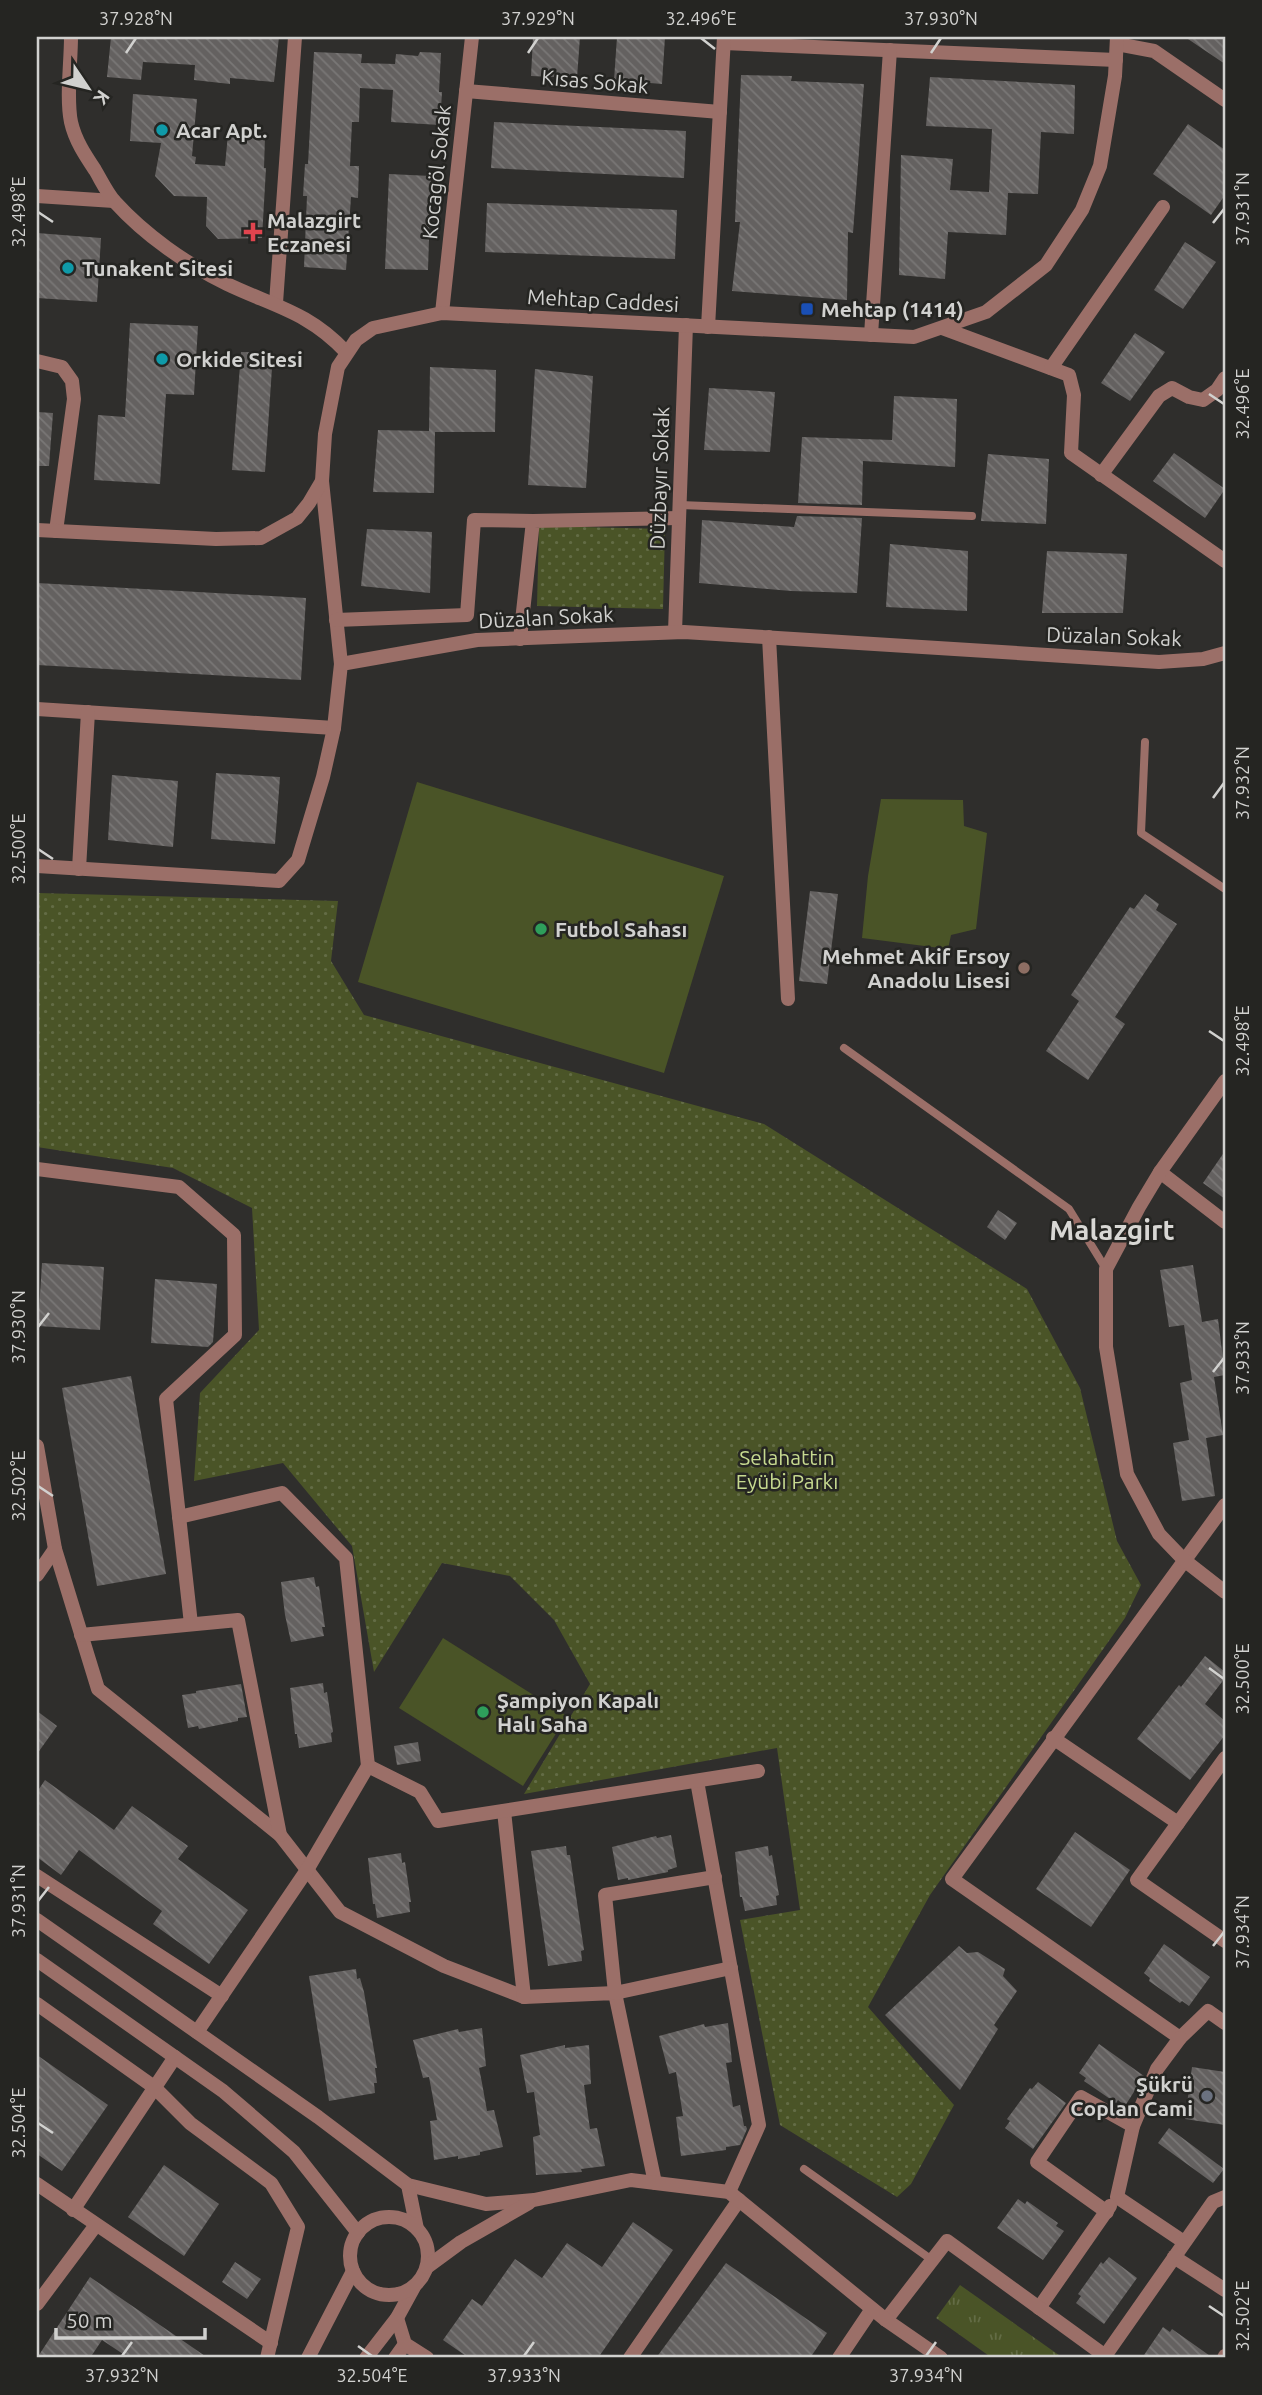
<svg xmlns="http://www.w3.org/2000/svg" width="1262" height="2395" viewBox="0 0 1262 2395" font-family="Ubuntu,sans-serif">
<defs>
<pattern id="grass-tufts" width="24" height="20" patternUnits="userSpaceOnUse" patternTransform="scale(1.75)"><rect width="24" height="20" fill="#4a5427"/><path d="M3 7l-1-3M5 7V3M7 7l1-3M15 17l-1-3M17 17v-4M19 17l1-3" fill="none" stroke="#636c45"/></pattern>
<pattern id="park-dots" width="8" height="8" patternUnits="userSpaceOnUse" patternTransform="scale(1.75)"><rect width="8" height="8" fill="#4a5427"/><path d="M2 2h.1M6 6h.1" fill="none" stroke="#636c45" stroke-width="1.8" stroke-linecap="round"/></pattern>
<pattern id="building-back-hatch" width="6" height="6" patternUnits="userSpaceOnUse" patternTransform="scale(1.75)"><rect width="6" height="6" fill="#646160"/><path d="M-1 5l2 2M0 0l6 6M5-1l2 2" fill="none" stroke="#797776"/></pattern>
</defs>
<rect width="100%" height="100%" fill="#2f2e2c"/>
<path fill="url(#grass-tufts)" d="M960,2285L1063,2358H992L936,2318Z"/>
<g fill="url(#park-dots)">
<path d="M539,526L665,529L663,609L537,606Z"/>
<path d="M37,893L338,901L331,961L364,1015L764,1124L1027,1289L1080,1388L1117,1541L1141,1585L1125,1618L930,1895L868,2007L954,2105L911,2184L897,2197L780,2125L740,1920L800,1910L777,1748L524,1794L590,1684L554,1620L510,1576L442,1563L374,1672L352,1546L283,1463L194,1481L200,1393L259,1330L252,1208L173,1168L37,1147Z"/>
</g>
<g fill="#4a5427">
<path d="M417,782L724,876L664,1073L358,982Z"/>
<path d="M881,799L963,800L964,826L987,833L976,929L951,935L948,949L862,938L868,876Z"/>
<path d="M443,1638L567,1716L523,1786L399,1708Z"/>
</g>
<g fill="url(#building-back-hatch)">
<path d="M111,37H279L274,82L230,78V84L194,80L195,65L143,62L141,80L107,77Z"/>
<path d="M533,37H580L577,78L531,76Z"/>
<path d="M617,37H665L662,84L614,80Z"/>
<path d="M1185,37H1225V64Z"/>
<path d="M314,52L362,54L361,63L395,64L396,54L418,56L420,52L441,53L439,92H442L440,125L391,122L393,90L360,88L359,122H352L350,166H359L358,198L351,197L346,270L304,267L307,196H303L305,164H308Z"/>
<path d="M741,75L792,76L791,81L864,84L853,233L848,232L847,300L732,291L740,222H735Z"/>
<path d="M930,77L1075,85L1074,134L1041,132L1038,194L1008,193L1006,235L948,232L945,279L899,275L901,155L953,159L950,190L989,192L992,129L926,126Z"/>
<path d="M133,94L197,99L192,156L196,157L195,164L225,166L228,134L265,137L264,168H266L262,238L218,239L206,226L207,197L174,196L155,176L161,143L130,141Z"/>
<path d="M494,122L686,131L684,178L491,168Z"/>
<path d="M1188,124L1225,150V195L1211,215L1153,174Z"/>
<path d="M389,174L431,176L428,270L385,269Z"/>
<path d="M487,203L677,210L675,259L485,252Z"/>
<path d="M37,233L101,238L97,302L37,298Z"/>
<path d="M1185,242L1216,262L1183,309L1154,290Z"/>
<path d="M130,323L198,326L194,395L166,394L160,484L94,480L98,415L125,417Z"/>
<path d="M1135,333L1165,352L1130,401L1101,383Z"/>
<path d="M241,352L273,353L265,472L232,470Z"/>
<path d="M430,367L496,370L495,432H435L434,493L373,492L378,430L429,431Z"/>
<path d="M535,369L593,376L586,488L528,485Z"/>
<path d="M709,388L775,392L770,452L704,450Z"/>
<path d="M894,396L957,399L955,467L863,461L862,505L798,503L802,437L892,440Z"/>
<path d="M37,412L53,413L49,466H37Z"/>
<path d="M1174,453L1225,489L1205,518L1153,481Z"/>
<path d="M988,454L1049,459L1046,524L981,521Z"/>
<path d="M797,516L862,518L857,593L791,591L699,583L702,520L794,527Z"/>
<path d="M367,529L432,532L430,593L361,586Z"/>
<path d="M890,544L968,551L967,611L886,607Z"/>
<path d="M1047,551L1127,554L1123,613H1042Z"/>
<path d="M37,583L306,598L301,680L37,665Z"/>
<path d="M216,773L280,777L275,844L211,839Z"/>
<path d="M112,775L178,781L173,847L108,840Z"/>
<path d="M810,891L838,894L827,984L799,981Z"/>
<path d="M1145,894L1159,904L1156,910L1177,924L1115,1017L1125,1024L1088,1080L1046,1051L1079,1001L1071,995L1130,907L1134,909Z"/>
<path d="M1225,1151V1199L1203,1183Z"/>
<path d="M998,1210L1017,1223L1005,1240L987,1227Z"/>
<path d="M42,1263L104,1267L100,1330L38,1326Z"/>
<path d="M1193,1265L1202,1322L1218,1319L1225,1375L1214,1377L1223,1435L1206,1438L1215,1496L1182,1501L1173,1443L1189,1440L1180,1383L1192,1380L1184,1325L1169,1327L1160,1270Z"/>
<path d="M155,1279L217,1284L213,1342L208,1347L151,1343Z"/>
<path d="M131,1376L166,1574L97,1586L62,1388Z"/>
<path d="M314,1577L316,1587L319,1586L325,1627H322L324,1636L291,1642L285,1615L281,1582Z"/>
<path d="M1205,1656L1225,1672V1678L1205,1704L1225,1721V1735L1190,1780L1137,1739L1179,1685L1181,1687Z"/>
<path d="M323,1683L324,1693L327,1692L333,1732L331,1733L332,1742L299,1748L297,1734H295L290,1688Z"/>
<path d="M241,1684L247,1717L238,1718V1721L199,1729L198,1726L188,1728L182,1695L196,1693V1691Z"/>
<path d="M37,1711L57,1726L37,1754Z"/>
<path d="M418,1742L421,1761L397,1765L394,1746Z"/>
<path d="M45,1780L114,1830L132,1806L188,1846L178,1859L248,1910L209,1964L153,1924L162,1911L79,1850L61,1875L37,1857V1792Z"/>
<path d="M1075,1832L1130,1870L1091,1927L1036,1889Z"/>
<path d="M671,1835L677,1867L668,1870V1872L628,1880V1878L618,1880L612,1847L656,1836L657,1838Z"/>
<path d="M566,1846L567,1855H570L584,1950L581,1951L582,1961L548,1966L531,1851Z"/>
<path d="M768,1846L769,1856L772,1855L779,1895L776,1896L777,1905L745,1911L742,1897H740L735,1852Z"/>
<path d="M401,1853L402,1863L405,1862L411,1902H409L410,1912L377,1918L375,1904H373L368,1858Z"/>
<path d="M1164,1944L1210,1977L1189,2006L1182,2001L1180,2003L1149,1981L1150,1978L1144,1973Z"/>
<path d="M959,1946L967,1953L978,1952L1005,1969L1003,1976L1017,1991L994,2025L998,2029L960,2090L885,2015Z"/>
<path d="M356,1969L357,1979L360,1978L364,1992L377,2068H375L377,2083H374L375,2093L329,2101L309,1976Z"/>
<path d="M728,2023L732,2062L726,2063L733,2107L740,2105L744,2126H746L747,2129L740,2145L726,2147V2150L681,2156L676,2117L683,2116L676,2072L669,2074L659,2036L704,2024L705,2027Z"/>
<path d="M482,2028L486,2066L479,2068L482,2083L487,2111L494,2110L503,2147L480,2152V2155L458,2159V2156L434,2160L430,2121L437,2120L432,2093L429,2077L423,2078L413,2040L458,2029L459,2032Z"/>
<path d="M1099,2044L1144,2076L1125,2106L1118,2100L1116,2103L1084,2081L1086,2078L1079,2073Z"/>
<path d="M565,2045V2048L589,2045L591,2084L584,2085L587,2108L590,2129L597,2128L605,2166L581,2169L582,2172L536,2175L533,2137L540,2135L534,2092L527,2093L520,2055Z"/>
<path d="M37,2055L108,2105L62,2171L37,2154Z"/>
<path d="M1192,2067L1225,2072V2125L1185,2119Z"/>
<path d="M1038,2082L1066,2103L1033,2149L1005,2128L1010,2121L1007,2119L1030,2088L1032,2089Z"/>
<path d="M1169,2128L1224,2169L1213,2183L1158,2143Z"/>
<path d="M164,2165L219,2204L184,2256L128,2217Z"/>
<path d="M1018,2199L1025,2204L1027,2201L1058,2223L1056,2226L1064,2231L1043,2260L997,2228Z"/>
<path d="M633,2222L673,2250L598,2358H469L443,2340L472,2299L482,2306L515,2259L542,2278L567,2243L602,2267Z"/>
<path d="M1109,2257L1137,2278L1104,2324L1076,2303L1081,2296L1078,2294L1101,2262L1103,2264Z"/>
<path d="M235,2262L261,2279L247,2299L222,2282Z"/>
<path d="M726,2263L827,2333L810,2358H656Z"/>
<path d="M90,2277L160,2325L208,2358H129L102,2340L90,2358H37Z"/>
<path d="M1163,2327L1170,2332L1172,2329L1213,2358H1142Z"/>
</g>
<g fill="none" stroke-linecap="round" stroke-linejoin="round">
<g stroke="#9b6f68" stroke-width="8">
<path d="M680,505L972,516"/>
<path d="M1145,742L1141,833L1225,889"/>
<path d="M844,1048L1069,1209L1106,1269"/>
<path d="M804,2169L932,2260"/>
</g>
<g stroke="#9b6f68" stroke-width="14">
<path d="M724,43L1116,60"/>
<path d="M1117,44L1154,51L1225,100"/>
<path d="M466,91L720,112"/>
<path d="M37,196L114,201"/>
<path d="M276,303L295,37"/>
<path d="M442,313L472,37"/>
<path d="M708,327L724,37"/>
<path d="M942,328L1069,375L1074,395L1071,453L1225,561"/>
<path d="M871,335L890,50"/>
<path d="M37,361L62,367L72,381L74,399L56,531"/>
<path d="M1051,368L1163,207"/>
<path d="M1101,475L1159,396L1172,388L1189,397L1203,400L1217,390L1225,378"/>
<path d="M322,481L341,664"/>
<path d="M336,620L467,615L474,520L533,521"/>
<path d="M675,632L686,325"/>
<path d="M769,637L788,999"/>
<path d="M520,639L533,521L679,518"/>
<path d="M37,709L334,728"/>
<path d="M37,866L279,881L298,860L323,777L334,728L341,664L477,640L684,632L1159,662L1203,659L1225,653"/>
<path d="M79,869L88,712"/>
<path d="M37,1169L179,1187L234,1235L235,1335L166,1399L191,1624"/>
<path d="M1160,1172L1225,1222"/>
<path d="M37,1446L55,1549L98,1689L280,1835L340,1912L444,1966L524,1997L615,1993L655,2183"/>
<path d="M1225,1505L952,1879L1180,2038L1208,2011L1225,2023"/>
<path d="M179,1517L282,1493L346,1558L368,1766"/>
<path d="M37,1575L55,1549"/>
<path d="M81,1635L238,1620L280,1835"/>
<path d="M1053,1738L1178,1823"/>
<path d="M1225,1758L1137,1880L1225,1941"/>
<path d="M697,1781L759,2125L729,2192"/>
<path d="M504,1811L524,1997"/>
<path d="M37,1876L222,1996"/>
<path d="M715,1877L605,1895L615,1993L731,1968"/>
<path d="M37,2004L154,2087L190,2123L271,2183L298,2227L267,2358"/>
<path d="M197,2032L307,1870L368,1766L420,1792L438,1821L758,1771"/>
<path d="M1180,2038L1157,2069L1133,2126L1117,2197L1184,2242"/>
<path d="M37,2184L271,2343"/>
<path d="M73,2210L175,2057"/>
<path d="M1107,2212L1037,2162L1081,2097L1133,2126"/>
<path d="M1174,2257L1225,2290"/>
<path d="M37,2304L96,2225"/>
<path d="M1039,2308L1110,2206"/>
<path d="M397,2318L405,2344L427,2358"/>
<path d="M886,2320L947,2241L1108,2358"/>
<path d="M1105,2356L1213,2202L1225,2197"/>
<path d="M308,2358L353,2271"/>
<path d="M366,2358L397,2318L414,2287"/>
<path d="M395,2358L405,2344"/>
<path d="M630,2358L739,2200"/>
<path d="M839,2358L872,2309"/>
<path d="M1224,2358L1225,2356"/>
</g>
<g stroke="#9b6f68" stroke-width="14">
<path d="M71,37C71,63 66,98 71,122C75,140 85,155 95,170C101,180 107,193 115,202C145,235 186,264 227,284C273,306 309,312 346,352"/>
<path d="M37,530L216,539L261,538L297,518L309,503L322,481L325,434L338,367L356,340L373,328L442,313L914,337L986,312L1046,265L1082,210L1100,166L1115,76L1117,37"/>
<path d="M1225,1081L1160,1172L1139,1207L1106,1269V1347L1127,1474L1159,1534L1184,1560L1225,1592"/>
<path d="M37,1920L318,2117L408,2185L486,2204L534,2200L631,2180L729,2192L886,2320L941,2358"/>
<path d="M37,1960L223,2091L294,2152L358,2233"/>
<path d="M408,2185L417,2229"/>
<circle cx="389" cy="2256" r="39"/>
<path d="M427,2267L461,2242L529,2203"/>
</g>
</g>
<path fill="none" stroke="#d1d1cf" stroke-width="2.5" d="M701,38L715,49M126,53L136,38M528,53L538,38M931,53L941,38M38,212L53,222M1213,223L1224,209M1209,394L1224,404M1213,798L1224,783M38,849L53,859M1209,1031L1224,1041M38,1327L49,1313M1213,1372L1224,1358M38,1486L53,1496M1209,1668L1224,1679M38,1901L49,1887M1213,1946L1224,1932M38,2123L53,2133M1209,2306L1224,2316M358,2346L372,2356M122,2356L132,2342M524,2356L534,2342M926,2356L936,2342"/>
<g fill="#0f9aa8" stroke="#252522" stroke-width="2.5">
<circle cx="162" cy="130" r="7"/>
<circle cx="68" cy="268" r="7"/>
<circle cx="162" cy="359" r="7"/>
</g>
<path fill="#e0444e" stroke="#252522" stroke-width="2.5" d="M249.5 221.5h7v7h7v7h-7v7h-7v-7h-7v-7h7z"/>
<rect fill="#1a4fb4" stroke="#252522" stroke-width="2.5" x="800" y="302" width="14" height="14" rx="3.5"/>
<g fill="#2e9e5b" stroke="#252522" stroke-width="2.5">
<circle cx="541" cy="929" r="7"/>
<circle cx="483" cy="1712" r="7"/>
</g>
<circle fill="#8d6e63" stroke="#252522" stroke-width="2.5" cx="1024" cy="968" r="7"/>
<circle fill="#6b7280" stroke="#252522" stroke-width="2.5" cx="1207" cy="2096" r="7"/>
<g text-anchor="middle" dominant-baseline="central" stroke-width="5" stroke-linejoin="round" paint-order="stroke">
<g font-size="21" fill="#d1d1cf" stroke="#252522">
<text transform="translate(595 81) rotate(5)">Kısas Sokak</text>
<text transform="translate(436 172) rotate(-84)">Kocagöl Sokak</text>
<text transform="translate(603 300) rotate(3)">Mehtap Caddesi</text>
<text transform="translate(659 478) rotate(-88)">Düzbayır Sokak</text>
<text transform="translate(546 617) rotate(-3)">Düzalan Sokak</text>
<text transform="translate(1114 636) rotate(2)">Düzalan Sokak</text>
</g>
<g font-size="21" font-weight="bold" fill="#d1d1cf" stroke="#252522" text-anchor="start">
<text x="176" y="130">Acar Apt.</text>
<text x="267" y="220">Malazgirt<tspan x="267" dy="24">Eczanesi</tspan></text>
<text x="82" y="268">Tunakent Sitesi</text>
<text x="821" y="309">Mehtap (1414)</text>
<text x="176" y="359">Orkide Sitesi</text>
<text x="555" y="929">Futbol Sahası</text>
<text x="1010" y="956" text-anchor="end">Mehmet Akif Ersoy<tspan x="1010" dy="24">Anadolu Lisesi</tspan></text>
<text x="497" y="1700">Şampiyon Kapalı<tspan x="497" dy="24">Halı Saha</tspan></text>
<text x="1193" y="2084" text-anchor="end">Şükrü<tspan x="1193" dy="24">Coplan Cami</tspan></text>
</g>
<g font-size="21" fill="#c7da90" stroke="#252522">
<text x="787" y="1457">Selahattin<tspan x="787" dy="24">Eyübi Parkı</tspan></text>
</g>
<g font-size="28" font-weight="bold" fill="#d8d7d4" stroke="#252522">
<text x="1112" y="1229">Malazgirt</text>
</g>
</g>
<rect width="1262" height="2395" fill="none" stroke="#252522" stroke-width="77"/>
<g transform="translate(88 88) rotate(125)" stroke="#252522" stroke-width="5" paint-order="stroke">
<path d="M0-5L12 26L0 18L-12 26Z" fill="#d1d1cf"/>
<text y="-10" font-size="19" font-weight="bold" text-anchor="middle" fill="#d1d1cf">K</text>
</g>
<path d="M56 2328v10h149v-10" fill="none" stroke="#d1d1cf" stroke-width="3.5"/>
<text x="66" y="2328" font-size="21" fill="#d1d1cf" stroke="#252522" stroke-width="5" paint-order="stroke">50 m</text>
<rect x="38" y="38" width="1186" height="2318" fill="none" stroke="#d1d1cf" stroke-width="2.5"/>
<g font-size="18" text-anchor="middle" fill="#d1d1cf">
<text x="136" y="25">37.928°N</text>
<text x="538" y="25">37.929°N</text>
<text x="701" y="25">32.496°E</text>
<text x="941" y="25">37.930°N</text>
<text transform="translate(1243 209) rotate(-90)" y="6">37.931°N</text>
<text transform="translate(19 212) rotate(-90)" y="6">32.498°E</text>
<text transform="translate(1243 404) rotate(-90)" y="6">32.496°E</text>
<text transform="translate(1243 783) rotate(-90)" y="6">37.932°N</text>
<text transform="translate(19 849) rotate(-90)" y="6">32.500°E</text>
<text transform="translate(1243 1041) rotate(-90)" y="6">32.498°E</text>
<text transform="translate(19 1327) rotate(-90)" y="6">37.930°N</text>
<text transform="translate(1243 1358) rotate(-90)" y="6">37.933°N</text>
<text transform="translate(19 1486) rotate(-90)" y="6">32.502°E</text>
<text transform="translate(1243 1679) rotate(-90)" y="6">32.500°E</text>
<text transform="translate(19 1901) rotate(-90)" y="6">37.931°N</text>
<text transform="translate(1243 1932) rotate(-90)" y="6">37.934°N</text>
<text transform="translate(19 2123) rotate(-90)" y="6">32.504°E</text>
<text transform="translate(1243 2316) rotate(-90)" y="6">32.502°E</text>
<text x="122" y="2382">37.932°N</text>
<text x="372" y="2382">32.504°E</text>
<text x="524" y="2382">37.933°N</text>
<text x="926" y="2382">37.934°N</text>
</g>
</svg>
